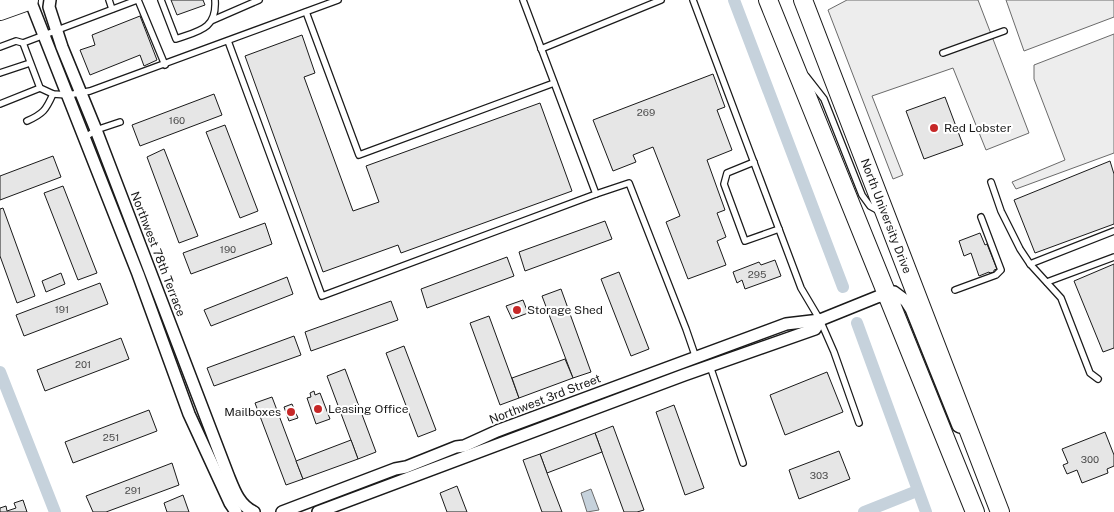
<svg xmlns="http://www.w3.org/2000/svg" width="1114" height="512" viewBox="0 0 1114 512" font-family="'Public Sans',sans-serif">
<rect width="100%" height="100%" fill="#fff"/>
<g fill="#ededed" stroke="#6a6a6a">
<path d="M847,0H978L1029,133L986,150L953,68L872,96L903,175L893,179L828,10Z"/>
<path d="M1006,0H1114V17L1024,51Z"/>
<path d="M1114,34V153L1016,189L1012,182L1065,160L1034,79V65Z"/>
</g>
<path fill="#c6d2dc" stroke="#6a6a6a" d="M591,489L599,510L587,512L581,493Z"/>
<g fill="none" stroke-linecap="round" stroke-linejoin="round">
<g stroke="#c6d2dc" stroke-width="12">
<path d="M734,0L843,287"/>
<path d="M857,323L926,512"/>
<path d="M0,372L55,512"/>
<path d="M864,512L917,491"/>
</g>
</g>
<g fill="#e6e6e6" stroke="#1a1a1a">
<path d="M171,0H203L205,5L177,15Z"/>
<path d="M140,16L157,60L144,66L140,55L90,75L80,50L95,45L92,35Z"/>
<path d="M302,35L315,73L304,77L353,211L379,202L366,166L540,103L572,191L401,253L398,245L323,272L245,56Z"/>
<path d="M713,74L725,107L717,110L732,150L707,160L725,210L717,213L726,237L717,241L726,265L688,279L666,222L680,216L653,147L633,155L636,162L613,171L593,120Z"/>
<path d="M214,94L222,115L140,146L132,125Z"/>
<path d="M945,97L963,145L924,159L906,111Z"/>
<path d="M225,125L258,211L240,218L206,132Z"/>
<path d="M164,149L198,236L179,243L147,157Z"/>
<path d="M53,156L61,177L0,200V176Z"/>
<path d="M1110,161L1114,174V224L1035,253L1014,200Z"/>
<path d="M63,186L97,273L78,280L44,193Z"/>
<path d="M3,208L35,296L17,303L0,256V209Z"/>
<path d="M605,221L612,239L525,271L519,252Z"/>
<path d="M265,223L272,244L191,274L183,253Z"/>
<path d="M980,233L985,245L987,244L997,269L994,270V272L990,273L989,272L979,276L971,253L964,256L959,241Z"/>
<path d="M507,257L514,276L427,308L421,289Z"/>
<path d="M775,260L781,276L745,289L742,280L737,283L733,272L759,262L761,265Z"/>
<path d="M1114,264V348L1103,352L1074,281Z"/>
<path d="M619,272L649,349L631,356L601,279Z"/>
<path d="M61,273L65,284L46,292L42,281Z"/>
<path d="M287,277L293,294L211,326L204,310Z"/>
<path d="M100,283L108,304L24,336L16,315Z"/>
<path d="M561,289L591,372L573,378L542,296Z"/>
<path d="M523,300L528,313L512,319L506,306Z"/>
<path d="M391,301L398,320L311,351L305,332Z"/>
<path d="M489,316L519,398L500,405L470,323Z"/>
<path d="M294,336L301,355L214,386L207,368Z"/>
<path d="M121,338L129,359L45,391L37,370Z"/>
<path d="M404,346L436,430L418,437L386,353Z"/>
<path d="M565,359L573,378L519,398L512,378Z"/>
<path d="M345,369L376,452L358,459L327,376Z"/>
<path d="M827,372L843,412L785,435L770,395Z"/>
<path d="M314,391L315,395L320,393L330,419L316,424L307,398L311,397L310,393Z"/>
<path d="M272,397L303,479L286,485L255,403Z"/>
<path d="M292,404L298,418L289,421L284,407Z"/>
<path d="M674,405L704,488L685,495L656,412Z"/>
<path d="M149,410L157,431L73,463L65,442Z"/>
<path d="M613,426L644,510L637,512H624L595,433Z"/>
<path d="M1105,432L1114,455V466L1107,469L1108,473L1082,483L1077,470L1067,474L1063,465L1068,463L1062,449Z"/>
<path d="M595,433L602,452L547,473L540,454Z"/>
<path d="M351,440L358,459L303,479L296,461Z"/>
<path d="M839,451L850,479L799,499L789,470Z"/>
<path d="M540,454L547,473L562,512H542L523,460Z"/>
<path d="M172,463L179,485L106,512H93L86,496Z"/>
<path d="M457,486L467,512H447L440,493Z"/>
<path d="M183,495L189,512H167L164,503Z"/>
<path d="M23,500L27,512H0V508L6,506L7,511L16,508L14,503Z"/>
</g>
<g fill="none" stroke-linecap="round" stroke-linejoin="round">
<defs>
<g id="lane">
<path d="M109,0L112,9"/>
<path d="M138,0L165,65"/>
<path d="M161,0L176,39C199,31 217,29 215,0"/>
<path d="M523,0L596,194L629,183L686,329L696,358"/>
<path d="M693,0L801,288L820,320L834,352L859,423"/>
<path d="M306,12L359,155L554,83"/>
<path d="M213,20L259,0"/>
<path d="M228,41L322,296L596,194"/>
<path d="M23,43L137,0"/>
<path d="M0,47L16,41L23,43L40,88L53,94L68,95L90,91L338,0"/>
<path d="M541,49L661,0"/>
<path d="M943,53L1004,31"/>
<path d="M0,73L30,63"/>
<path d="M806,76L824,99L862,195L870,206L881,212"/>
<path d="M0,104L40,88"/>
<path d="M27,121C43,114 46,110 53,94"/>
<path d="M84,138L96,130L120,122"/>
<path d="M754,162L727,173L724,184L745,241L779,229"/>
<path d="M991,182L1001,211L1020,249L1030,264L1061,298L1090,373L1098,379"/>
<path d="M1030,264L1114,231"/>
<path d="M1047,282L1114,257"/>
<path d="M955,290L996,275L1001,270L981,217"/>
<path d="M710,366L743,463"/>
</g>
<g id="street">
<path d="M30,0L138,274L189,414L230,503L236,512"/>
<path d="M50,0L49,7L62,47L96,130L228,475C234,490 239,505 254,512"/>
<path d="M282,512L395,469L406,467L456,447L464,446L497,431L786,324L820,320"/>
<path d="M318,512L684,375L815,329L820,320L877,297L894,292L906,301L911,309L958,426L960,427"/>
</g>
<g id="primary">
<path d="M768,0L975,512"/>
<path d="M803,0L1000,512"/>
</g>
<path id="highway" d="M0,10L28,0"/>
</defs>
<use href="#lane" stroke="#1a1a1a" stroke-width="8"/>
<use href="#street" stroke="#1a1a1a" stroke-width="14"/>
<use href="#primary" stroke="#1a1a1a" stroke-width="20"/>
<use href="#highway" stroke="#1a1a1a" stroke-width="22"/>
<use href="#lane" stroke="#fff" stroke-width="5.5"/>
<use href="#street" stroke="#fff" stroke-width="11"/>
<use href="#primary" stroke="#fff" stroke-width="18"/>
<use href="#highway" stroke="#fff" stroke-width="20"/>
</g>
<g fill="#c62828" stroke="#fff" stroke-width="2">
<circle cx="934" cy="128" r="5"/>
<circle cx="517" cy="310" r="5"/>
<circle cx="318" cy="409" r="5"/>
<circle cx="291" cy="412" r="5"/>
</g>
<g text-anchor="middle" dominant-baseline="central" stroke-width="4" stroke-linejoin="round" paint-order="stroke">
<g font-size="10" fill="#4d4d4d">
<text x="646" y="112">269</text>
<text x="177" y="120">160</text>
<text x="228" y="249">190</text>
<text x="757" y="274">295</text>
<text x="62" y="309">191</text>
<text x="83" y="364">201</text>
<text x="111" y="437">251</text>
<text x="1090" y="459">300</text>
<text x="819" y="475">303</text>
<text x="133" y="490">291</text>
</g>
<g font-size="12" fill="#1a1a1a" stroke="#fff" text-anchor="start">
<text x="944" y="128">Red Lobster</text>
<text x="527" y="310">Storage Shed</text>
<text x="328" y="409">Leasing Office</text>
<text x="281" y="412" text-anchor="end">Mailboxes</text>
</g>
<g font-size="12" fill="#1a1a1a" stroke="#fff">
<text transform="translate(886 216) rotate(69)">North University Drive</text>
<text transform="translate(158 254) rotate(69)">Northwest 78th Terrace</text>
<text transform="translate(545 399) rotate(-21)">Northwest 3rd Street</text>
</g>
</g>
</svg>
